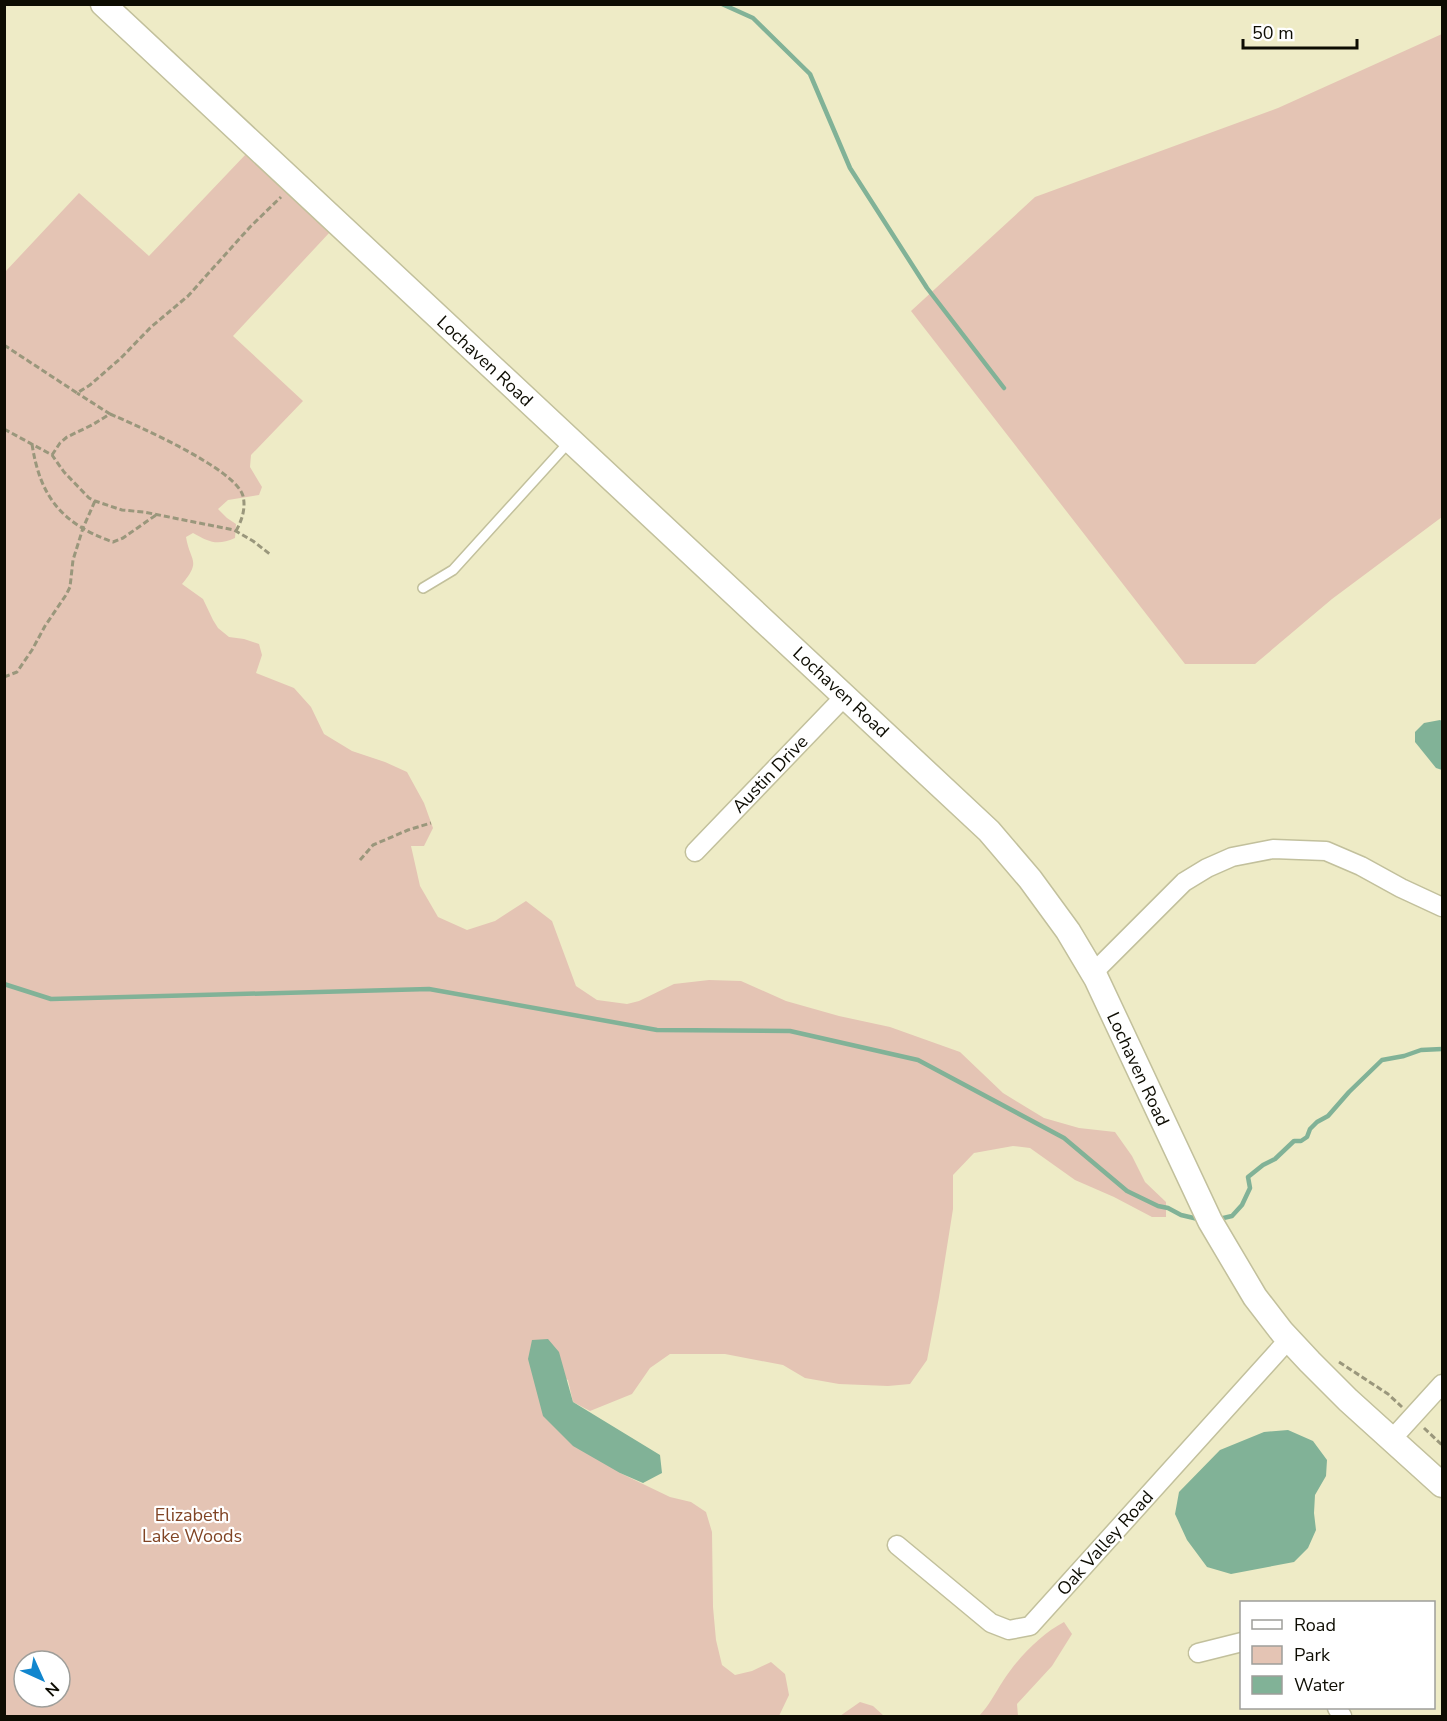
<svg xmlns="http://www.w3.org/2000/svg" width="1447" height="1721" viewBox="0 0 1447 1721" font-family="'Nunito Sans',sans-serif">
<rect width="100%" height="100%" fill="#eeebc6"/>
<g fill="#e4c4b4" fill-rule="evenodd">
<path d="M1442,34V517L1332,599L1255,664H1185L911,311L1035,197L1278,108Z"/>
<path d="M247,153L330,232L233,336L303,401L251,455L250,467L262,487L259,495L228,500L218,509L227,518L236,524L235,538C217,546 209,542 193,533L186,537C190,562 202,560 182,584L203,599L213,620L218,628L229,637L244,639L259,644L262,655L256,673L294,688L311,707L324,734L352,751L385,762L407,772L424,803L433,828L424,846H411L420,886L438,917L467,930L495,921L526,901L552,921L576,986L597,1000L627,1004L639,1001L674,984L709,980L741,981L786,1001L839,1016L890,1027L960,1052L1003,1093L1044,1118L1079,1128L1115,1132L1132,1156L1145,1182L1166,1202V1217H1152L1114,1197L1075,1180L1030,1148L1013,1146L974,1153L953,1175V1209L939,1297L927,1360L910,1384L888,1386L839,1384L805,1378L783,1365L725,1354H670L650,1368L632,1394L590,1411L573,1402L568,1380L528,1359L620,1473L670,1497L691,1502L706,1512L712,1532L713,1607L716,1640L722,1665L735,1675L752,1671L771,1662L785,1674L789,1695L779,1716H5V272L79,193L149,256ZM24,1661H60V1697H24Z"/>
<path d="M1064,1622L1072,1634L1052,1666L1017,1704L1018,1716H979C989,1706 995,1693 1003,1681C1017,1659 1041,1634 1064,1622Z"/>
<path d="M860,1702L873,1706L884,1716H840Z"/>
</g>
<g fill="#81b297">
<path d="M1440,720L1442,721V770L1436,768L1415,742V732L1424,723Z"/>
<path d="M548,1339L559,1352L573,1402L660,1455L662,1473L643,1483L620,1473L573,1446L543,1416L528,1359L532,1340Z"/>
<path d="M1288,1430L1313,1441L1327,1460L1326,1476L1315,1495L1314,1513L1316,1530L1308,1548L1294,1562L1231,1574L1207,1567L1187,1540L1175,1514L1179,1492L1220,1450L1264,1432Z"/>
</g>
<g fill="none" stroke-linecap="round" stroke-linejoin="round">
<g stroke="#81b297" stroke-width="4.5">
<path d="M722,4L753,18L810,74L850,168L927,288L1004,388"/>
<path d="M4,984L51,999L429,989L657,1030L790,1031L918,1060L1064,1138L1127,1191L1158,1206L1168,1208L1181,1215L1198,1219"/>
<path d="M1219,1219L1232,1216L1242,1205L1250,1188L1248,1177L1263,1165L1275,1159L1294,1141H1301L1307,1137L1310,1129L1317,1122L1328,1116L1349,1092L1382,1060L1404,1056L1421,1050L1442,1049"/>
</g>
<defs>
<path id="lane" d="M423,588L453,570L570,441"/>
<g id="street">
<path d="M695,852L845,696"/>
<path d="M1093,973L1184,882L1207,868L1232,857L1273,849L1326,851L1361,866L1401,888L1442,907"/>
<path d="M1392,1439L1442,1384"/>
<path d="M897,1545L991,1623L1009,1630L1030,1626L1289,1339"/>
<path d="M1198,1653L1242,1642"/>
<path d="M1337,1708L1342,1716"/>
</g>
<path id="secondary" d="M103,4L989,831L1030,879L1068,931L1096,978L1210,1221L1255,1297L1282,1332L1310,1362L1348,1400L1442,1485"/>
</defs>
<use href="#lane" stroke="#c2c09c" stroke-width="12"/>
<use href="#street" stroke="#c2c09c" stroke-width="21"/>
<use href="#secondary" stroke="#c2c09c" stroke-width="27"/>
<g stroke="#9a977c" stroke-width="3" stroke-dasharray="6 3" stroke-linecap="butt">
<path d="M4,345L77,393L90,385L121,358L151,327L188,296L250,227L281,197"/>
<path d="M110,414C136,425 236,469 243,496C246,508 242,520 236,531"/>
<path d="M4,429L52,455L64,472L89,498L95,501L122,510L144,512L234,530L253,541L271,555"/>
<path d="M32,444C40,497 62,524 113,542L123,538L156,515"/>
<path d="M52,455L60,443L67,437L92,425L110,414L77,393"/>
<path d="M4,677L17,672L32,650L45,626L66,595L70,587L73,560L83,528L95,501"/>
<path d="M360,860L373,845L408,830L431,823"/>
<path d="M1339,1362L1388,1394L1402,1407"/>
<path d="M1424,1428L1442,1445"/>
</g>
<use href="#lane" stroke="#fff" stroke-width="9"/>
<use href="#street" stroke="#fff" stroke-width="18"/>
<use href="#secondary" stroke="#fff" stroke-width="24"/>
</g>
<g text-anchor="middle" dominant-baseline="central" stroke-width="4.5" stroke-linejoin="round" paint-order="stroke">
<g font-size="18" fill="#0d0c02" stroke="#fff">
<text transform="translate(485 361) rotate(43)">Lochaven Road</text>
<text transform="translate(841 692) rotate(43)">Lochaven Road</text>
<text transform="translate(770 774) rotate(-46)">Austin Drive</text>
<text transform="translate(1138 1069) rotate(65)">Lochaven Road</text>
<text transform="translate(1105 1543) rotate(-48)">Oak Valley Road</text>
</g>
<g font-size="18" fill="#804424" stroke="#fff">
<text x="192" y="1515">Elizabeth<tspan x="192" dy="21">Lake Woods</tspan></text>
</g>
</g>
<rect width="1447" height="1721" fill="none" stroke="#0d0c02" stroke-width="12"/>
<rect x="1240" y="1601" width="195" height="108" fill="#ffffff" stroke="#9e9e9a" stroke-width="1.5"/>
<rect x="1252" y="1620" width="30" height="9" fill="#ffffff" stroke="#9e9e9a" stroke-width="1.5"/>
<text x="1294" y="1631" font-size="18" fill="#0d0c02">Road</text>
<rect x="1252" y="1646" width="30" height="18" fill="#e4c4b4" stroke="#9e9e9a" stroke-width="1.5"/>
<text x="1294" y="1661" font-size="18" fill="#0d0c02">Park</text>
<rect x="1252" y="1676" width="30" height="18" fill="#81b297" stroke="#9e9e9a" stroke-width="1.5"/>
<text x="1294" y="1691" font-size="18" fill="#0d0c02">Water</text>
<g transform="translate(42 1679) rotate(135)"><circle r="28" fill="#ffffff" stroke="#9e9e9a" stroke-width="1.5"/>
<path d="M0-4.5L10 22L0 15L-10 22Z" fill="#1186ce"/>
<text y="-9" font-size="16" font-weight="bold" text-anchor="middle" fill="#0d0c02">N</text>
</g>
<path d="M1243 39v9h114v-9" fill="none" stroke="#0d0c02" stroke-width="3"/>
<text x="1252" y="39" font-size="18" fill="#0d0c02" stroke="#ffffff" stroke-width="4.5" paint-order="stroke">50 m</text>
</svg>
